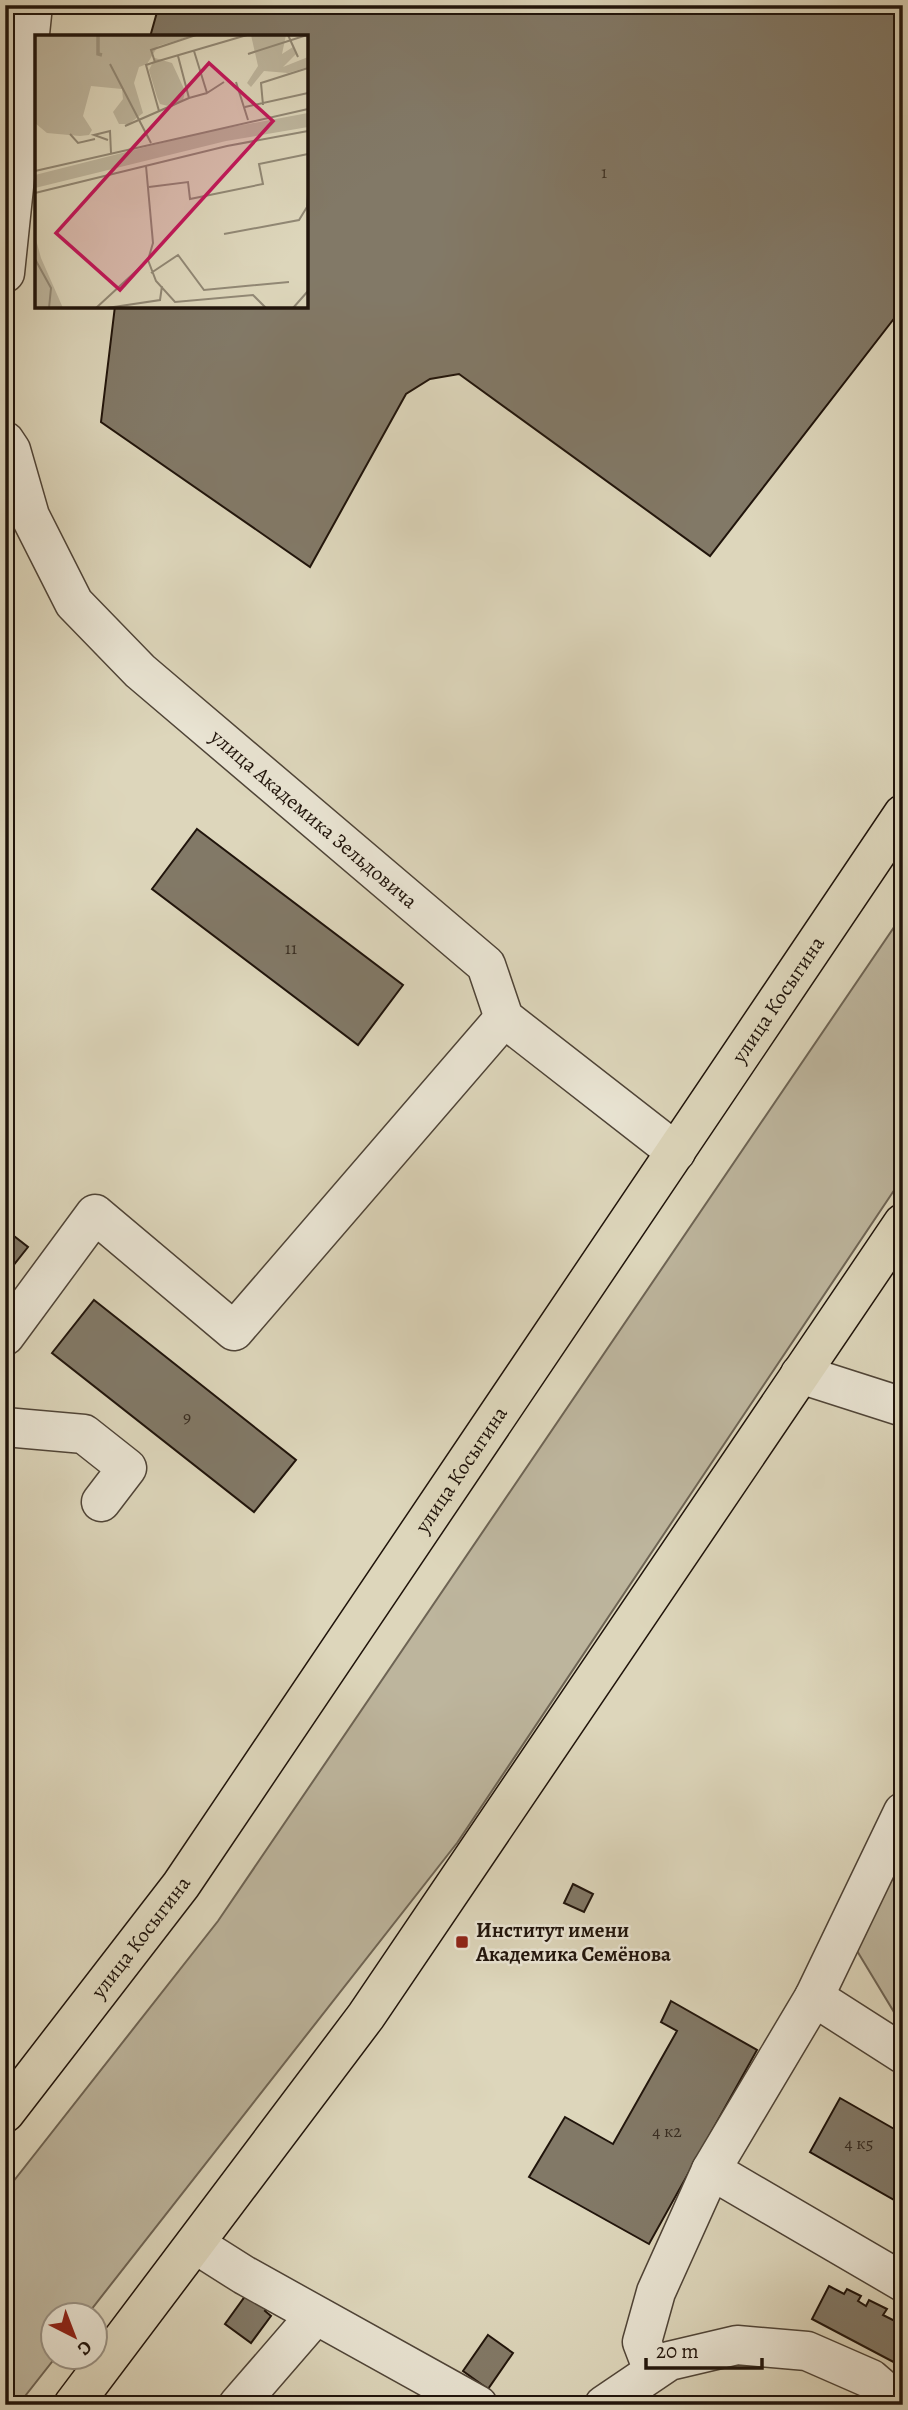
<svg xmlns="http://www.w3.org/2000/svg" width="908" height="2410" viewBox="0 0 908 2410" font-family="Alegreya,serif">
<rect width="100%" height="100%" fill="#ddd6bb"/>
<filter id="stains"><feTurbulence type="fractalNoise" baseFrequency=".00286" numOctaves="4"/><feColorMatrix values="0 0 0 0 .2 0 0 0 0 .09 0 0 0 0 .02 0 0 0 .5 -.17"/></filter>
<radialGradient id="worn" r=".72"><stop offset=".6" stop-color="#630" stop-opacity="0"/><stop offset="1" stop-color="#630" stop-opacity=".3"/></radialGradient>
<g fill="#bdb59d" stroke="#6e6454" stroke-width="2">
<path d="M903,914V1177L457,1843L87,2315L52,2316L55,2358L18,2405H5V2192L218,1921Z"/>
<path d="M903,1795V2018L897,2017L842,1926Z"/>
</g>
<g fill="#827967" stroke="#20140b" stroke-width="2">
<path d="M159,5H903V307L710,556L459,374L430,379L406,394L310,567L101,422L115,306H306V37H150Z"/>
<path d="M197,829L403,985L358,1045L152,889Z"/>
<path d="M5,1229L28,1247L5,1276Z"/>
<path d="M94,1300L296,1460L254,1512L52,1353Z"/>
<path d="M573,1884L593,1894L584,1912L564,1903Z"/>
<path d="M671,2001L757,2050L649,2244L529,2177L565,2117L613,2144L677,2031L661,2022Z"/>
<path d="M840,2098L903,2134V2205L810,2152Z"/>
<path d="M829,2286L844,2294L847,2289L861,2296L858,2301L866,2306L869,2300L887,2309L883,2315L903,2325V2367L812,2319Z"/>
<path d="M251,2288L272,2303L265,2311L271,2316L251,2343L225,2324Z"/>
<path d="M488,2335L513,2353L488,2389L463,2371Z"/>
</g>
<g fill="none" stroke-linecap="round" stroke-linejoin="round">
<defs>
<g id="minor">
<path d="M5,273L33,5"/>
<path id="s1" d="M5,441L11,450L30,516L74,603L140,671L486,965L504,1018L676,1152"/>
<path d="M5,1336L95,1214L234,1331L504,1018"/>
<path d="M800,1374L903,1407"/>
<path d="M5,1427L84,1434L127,1468L101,1502"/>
<path d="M814,1997L903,1812"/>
<path d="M711,2170L814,1997L903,2054"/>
<path d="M195,2244L244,2275L478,2405"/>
<path d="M653,2371L642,2342L656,2292L711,2170L903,2282"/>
<path d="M238,2405L315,2316"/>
<path d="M604,2405L669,2361L737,2345L807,2351L871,2379L901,2405"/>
</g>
<g id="major">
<path id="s2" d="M5,2113L181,1885L903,814"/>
<path d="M73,2405L366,2016L903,1223"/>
</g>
</defs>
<use href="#minor" stroke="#4f4437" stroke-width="41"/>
<use href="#major" stroke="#20140b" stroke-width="41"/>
<use href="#minor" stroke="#e9e4d3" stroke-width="38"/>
<use href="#major" stroke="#ddd6bb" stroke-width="38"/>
</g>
<rect fill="#8f2418" stroke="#e9e4d3" stroke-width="2.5" x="455" y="1935" width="14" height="14" rx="3.5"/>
<g text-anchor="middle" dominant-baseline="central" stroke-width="5" stroke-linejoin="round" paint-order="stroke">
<g font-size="18" fill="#382d22">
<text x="604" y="172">1</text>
<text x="291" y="948">11</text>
<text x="187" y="1417">9</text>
<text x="667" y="2131">4 к2</text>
<text x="859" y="2143">4 к5</text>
</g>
<g font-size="21" fill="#20140b" stroke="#e9e4d3">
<text stroke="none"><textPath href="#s1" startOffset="500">улица Академика Зельдовича</textPath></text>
<text stroke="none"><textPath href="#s2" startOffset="1356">улица Косыгина</textPath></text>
<text stroke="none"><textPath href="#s2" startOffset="789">улица Косыгина</textPath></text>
<text stroke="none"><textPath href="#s2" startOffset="222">улица Косыгина</textPath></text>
</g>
<g font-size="21" font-weight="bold" fill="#20140b" stroke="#e9e4d3" text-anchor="start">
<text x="476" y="1930">Институт имени<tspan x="476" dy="24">Академика Семёнова</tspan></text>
</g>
</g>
<g transform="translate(35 35)">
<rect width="273" height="273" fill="#ddd6bb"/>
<path d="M0,0H160L123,11L112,29L104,32L99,48L108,78L94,89H84L78,77L88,64L87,54L56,51L48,81L57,95L54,100L45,101L12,98L0,88ZM216,0H251L247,19L258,12L262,18L248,32L273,22V32L253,38L229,36L216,52L212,48L223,31ZM120,23L137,28L150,56L148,66L137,72L125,69L122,62L114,35ZM273,78V92L191,106L0,153V140L170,97ZM0,201L6,223L28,273H0Z" fill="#bdb59d"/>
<path fill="none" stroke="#9d947f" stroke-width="3.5" d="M63,0V19L67,20"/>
<path fill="none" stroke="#918875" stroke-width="2" d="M161,0L116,15L120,27L212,0M253,0L263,22M159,16L172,58L189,47M213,19L272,0M143,21L154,63L172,58M120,27L111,30L124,76M75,29L116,108M201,47L213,85M228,70L226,48L273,33M210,72L273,58M90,91L154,63M35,99L43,108L60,104M73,105L59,100L75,96L76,118M111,131L118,208L113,225L121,246L140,267L218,260L231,273M0,136L273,74M114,152L153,147L155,164L228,149L224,129L273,119M0,158L192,111L273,96M189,199L264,185L272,172L273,159M0,224L16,253L14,273M116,238L143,220L169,255L254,247M61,273L112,226M72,273L125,265L127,251M258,273L273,256"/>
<path fill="#c2185b" fill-opacity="0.15" stroke="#c2185b" stroke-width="3.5" d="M174,28L238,86L85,255L21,198Z"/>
<rect width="273" height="273" fill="none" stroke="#20140b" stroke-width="3.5"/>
</g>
<rect width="908" height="2410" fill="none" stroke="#ddd6bb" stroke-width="28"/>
<rect x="7" y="7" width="894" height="2396" fill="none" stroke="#20140b" stroke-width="3.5"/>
<rect x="14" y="14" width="880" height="2382" fill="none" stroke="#20140b" stroke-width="2"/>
<g transform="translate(74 2336) rotate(138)"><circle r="33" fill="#e9e4d3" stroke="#999183" stroke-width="2"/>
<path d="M0-5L12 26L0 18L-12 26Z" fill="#8f2418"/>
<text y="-10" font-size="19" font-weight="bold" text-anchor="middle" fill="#20140b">С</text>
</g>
<path d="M646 2358v10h116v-10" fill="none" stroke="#20140b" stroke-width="3.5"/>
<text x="656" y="2358" font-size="21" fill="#20140b" stroke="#e9e4d3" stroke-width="5" paint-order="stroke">20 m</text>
<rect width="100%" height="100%" filter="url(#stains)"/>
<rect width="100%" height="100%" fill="url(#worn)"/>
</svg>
